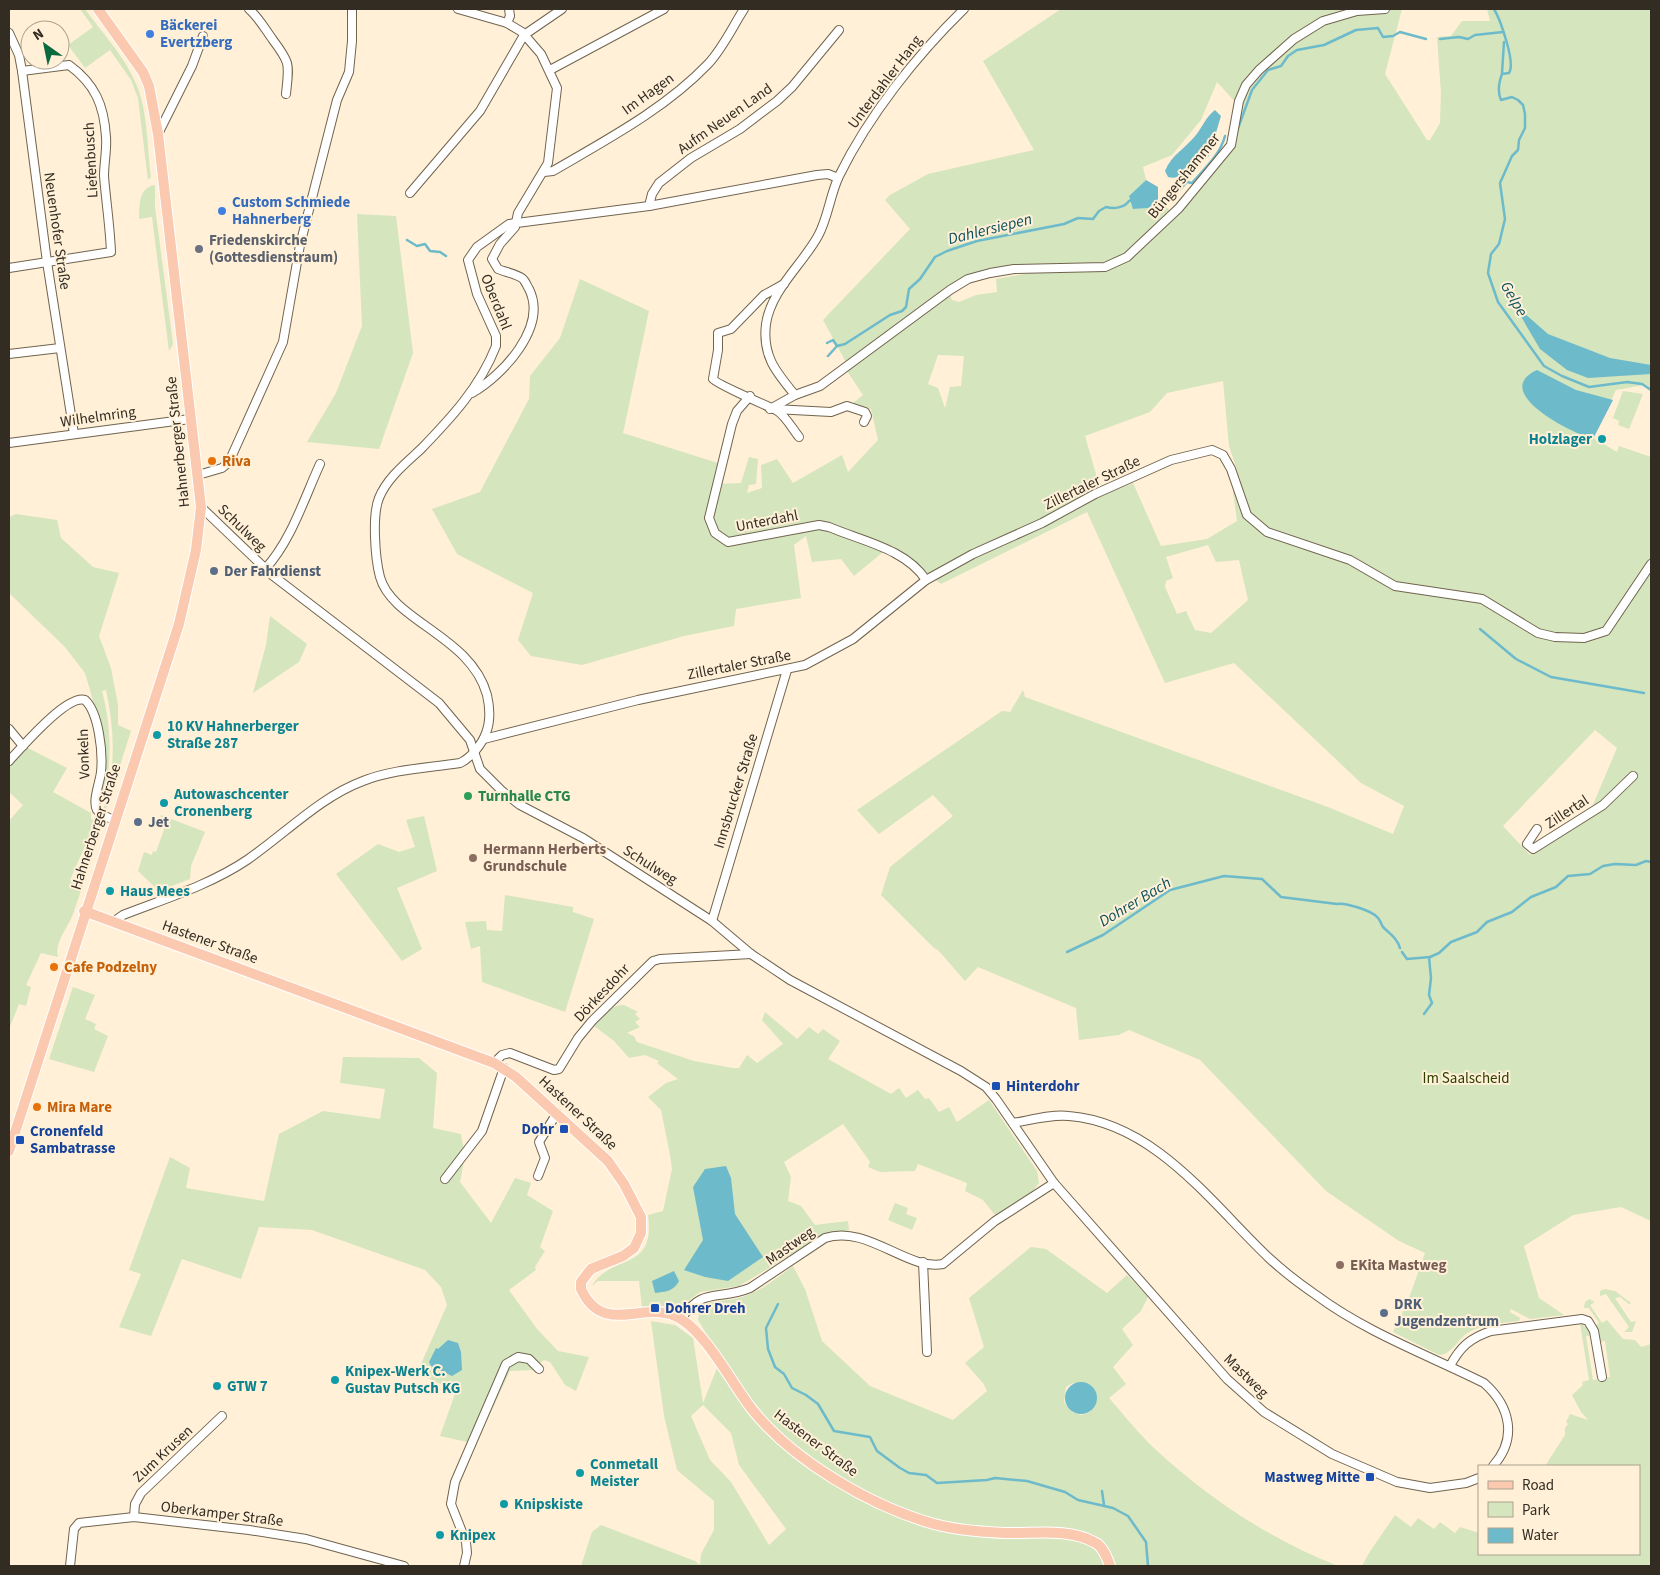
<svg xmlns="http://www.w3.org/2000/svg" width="1660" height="1575" viewBox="0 0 1660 1575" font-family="'Source Sans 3',sans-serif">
<rect width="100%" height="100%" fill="#fff0d7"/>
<g fill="#d5e5be" fill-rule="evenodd">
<path d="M80,9H85C102,33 126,58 137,86C148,114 147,147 151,177L148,180L138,98L131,80L110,50L85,68L68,45L93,27Z"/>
<path d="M1061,9H1402L1385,74L1427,140H1430L1440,123L1441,93L1437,37L1451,36L1462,21H1490L1487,9H1651V390L1644,385L1616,390L1594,437H1592L1617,452L1619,446L1651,457V1221L1621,1207L1573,1215L1524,1246L1539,1298L1564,1315L1530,1319L1511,1309L1510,1312L1520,1318L1519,1321C1502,1323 1484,1324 1469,1332C1458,1338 1452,1355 1439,1355L1393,1332L1408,1301L1425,1253L1399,1241L1326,1191L1200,1060L1129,1030L1119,1035L1079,1040L1076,1008L978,967L965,981L938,950L934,948L881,895L890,867L953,816L933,795L879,834L857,810L1002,711L1010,712L1023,690L1025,697L1328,807L1393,834L1404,806L1361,783L1234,663L1165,683L1087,512L941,584L895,548L885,551L878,547L883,552L854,576L841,559L812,562L806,536L794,545L801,598L736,609L734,626L684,636L582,665L531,656L518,640L533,593L457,554L432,509L480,492L529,399L530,376L560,338L580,279L649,311L623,433L721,464L717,484L741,483L749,457L758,459L756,484L749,485L747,493L762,488L761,465L777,459L793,483L842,455L848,472L878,440L871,409L856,406L854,402L863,395L847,371L885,341L847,364L823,320L910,229L885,200L890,195L928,174L1034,150L983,61ZM1217,82L1239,106L1226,145L1170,210L1160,202L1149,208L1134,209L1129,196L1146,180L1143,167L1172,155L1201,120ZM1041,271L996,279L997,292L976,295L959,302L952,300L948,290L990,273ZM938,355L964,356L961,386L950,387L945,408L938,388L928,384ZM1223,381L1229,446L1241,482L1233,492L1237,521L1207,539L1161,546L1133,483L1102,495L1085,436L1150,412L1167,393ZM1208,545L1216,562L1239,560L1248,600L1211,633L1195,630L1186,611L1177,614L1165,587L1166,581L1173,578L1166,557ZM1595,730L1617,748L1586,821L1530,855L1503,826Z"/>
<path d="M155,185V207L173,344L169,351L152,217L139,219C140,204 138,188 155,185Z"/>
<path d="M357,214L396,216L413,353L379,449L307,442L336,393L362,326Z"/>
<path d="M1623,391L1643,394L1629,429L1618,425L1619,421L1613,418Z"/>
<path d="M16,514L57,520L61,538L93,567L119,573L99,636L111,668L118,705V725L131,731L105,812L103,811C116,771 115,731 106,690L102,691C112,729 113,770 100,807L97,714L85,673L65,647L9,593V517Z"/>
<path d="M270,616L307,644L299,662L253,693L266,645Z"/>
<path d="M26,747L67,768L53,792L91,813V819L96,821L70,880L73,883L102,821C96,852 83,884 73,914C68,928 54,942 58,957L41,953L26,985L31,987L26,1006L19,1004L9,1029V821L23,805L9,792V764Z"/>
<path d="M161,815L205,832L191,866L190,879L159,891L138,871L144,852L152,855L153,851L156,852L165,827L159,824Z"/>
<path d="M424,816L437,871L397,888L422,949L402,961L336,874L378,844L399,852L415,847L406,820Z"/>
<path d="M505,895L573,907V912L594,919L565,1012L482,982L480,946L471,949L465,922L486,921L487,930L502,931Z"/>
<path d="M73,987L95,995L85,1019L96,1024L94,1029L108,1036L94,1072L49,1059Z"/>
<path d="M624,1005L638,1012L635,1014L640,1019L635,1022L640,1027L627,1033L634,1036L637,1042L694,1061L733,1068H739L747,1055L757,1063L783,1044L762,1020L765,1012L797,1039L809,1027L818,1034L823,1029L840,1041L828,1059L891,1094L899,1088L906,1098L918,1090L925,1099L929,1098L939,1112L949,1107L957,1122L989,1100L1037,1171L1039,1183L1032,1192L995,1215L983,1200L965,1191L967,1183L918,1164L915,1171L880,1172L868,1167L870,1162L843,1124L784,1162L791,1177L788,1201L801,1206L815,1225L848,1221L849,1230L822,1236L739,1286L700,1292L683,1305L642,1308L639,1281H598L592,1286C611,1253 656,1273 648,1215L663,1211L672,1169L670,1155L661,1110L648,1097L666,1083L678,1079L657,1063L659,1061L645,1055L629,1058L614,1041L594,1026C603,1016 610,1005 624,1005Z"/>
<path d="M343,1057L419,1058L437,1073L433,1128L461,1134L465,1156L460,1182L491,1223L515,1178L531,1183L527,1195L553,1211L540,1247L545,1251L535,1267L536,1270L509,1290L537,1329L558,1351L589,1357L576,1391L565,1385L550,1362L544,1360L532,1370L510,1371L476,1444L440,1436L456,1391L417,1373L447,1305L441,1287L425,1270L312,1230L259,1227L241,1279L182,1259L151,1336L119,1327L141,1274L129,1270L170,1157L190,1168L186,1188L264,1201L279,1134L323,1111L380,1119L385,1089L340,1083Z"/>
<path d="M895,1203L908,1208L906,1214L917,1218L912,1230L888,1220Z"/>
<path d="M1031,1247L1046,1249L1107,1293L1127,1275L1148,1297L1141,1311L1122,1329L1133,1345L1113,1367L1126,1384L1109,1398C1124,1415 1139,1434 1155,1449C1209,1499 1270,1539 1338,1566H581L592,1532L601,1525L695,1561L700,1565L701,1554L714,1530V1501L677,1470L664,1416L651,1321L675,1325L693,1338L703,1403L721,1358L698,1320L700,1308C711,1298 728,1302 742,1297C761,1291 777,1278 793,1266L805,1289L822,1341L870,1386L953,1420L987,1391L983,1383L965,1363L984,1347L969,1298ZM1073,1383L1096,1401C1089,1421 1073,1417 1064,1402L1066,1387ZM703,1405L731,1433L739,1465L786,1529L769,1545L731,1482L710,1460L691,1416Z"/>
<path d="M1605,1289L1615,1291L1631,1303L1629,1304L1620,1297L1615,1298L1631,1322L1636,1321L1632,1332H1624L1629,1327L1606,1294L1600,1296V1291Z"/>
<path d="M1589,1299L1595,1302L1590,1305L1602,1323L1607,1320L1623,1339L1635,1340L1641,1347L1651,1344V1566H1362L1369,1553L1395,1515L1411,1527L1418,1518L1434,1529L1440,1522L1455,1533L1460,1527L1479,1533V1554H1639V1466H1545L1565,1435V1428L1568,1424L1566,1422L1570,1414L1588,1420L1581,1412L1572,1395L1583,1385L1582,1382L1589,1380L1580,1323L1590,1330L1592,1335L1586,1336L1593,1380L1610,1377L1605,1341L1600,1342L1596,1325L1599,1323L1589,1308H1584L1585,1302Z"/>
</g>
<g fill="#6dbacb">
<path d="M1215,110L1221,116L1209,156L1198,166L1189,165C1181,172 1182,180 1168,177L1165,171C1171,155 1186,148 1196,135C1203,126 1206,117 1215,110Z"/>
<path d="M1146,180L1158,187V199L1149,208L1133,209L1129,196Z"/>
<path d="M1505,283L1524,313L1548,334L1610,358L1651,365V374L1588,378L1567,370L1540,349L1502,284Z"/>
<path d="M1537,370L1576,390L1613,400L1594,437C1589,435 1585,436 1580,434C1560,426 1493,390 1537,370Z"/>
<path d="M726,1166L731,1178L735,1214L763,1257L728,1281L705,1277L684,1270L703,1240L693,1187L705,1169Z"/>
<path d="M674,1271L679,1281C674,1291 665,1292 655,1293L652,1281Z"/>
<path d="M448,1340L458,1343L461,1352L462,1370L452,1376L431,1366L429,1362L436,1348L438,1349Z"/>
<circle cx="1081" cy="1398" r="16"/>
</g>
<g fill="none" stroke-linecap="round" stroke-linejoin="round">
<g stroke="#6dbacb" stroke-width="2.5">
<path d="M1494,9C1500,19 1516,63 1509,73L1502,74C1499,82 1497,91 1501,100L1512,97L1518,100L1523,105L1525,114V128L1519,140L1518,150L1512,156L1500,183L1505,219L1499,244L1491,254L1488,273L1498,302L1544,366L1562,376L1589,387L1627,382L1642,384L1651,390"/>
<path d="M1440,39L1459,37L1468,39L1475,35L1503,32"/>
<path d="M1502,73L1504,42"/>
<path d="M1237,131L1252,90L1268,70L1281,66L1288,56L1297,50L1324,45L1356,30L1378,28L1383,37L1393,36L1400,32L1426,39"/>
<path d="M1173,196L1187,182L1192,183C1205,168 1220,155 1225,136"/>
<path d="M1154,201L1165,203"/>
<path d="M407,240L417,246L425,244L430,251L440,252L446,256"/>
<path d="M827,343L833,340L837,346"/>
<path d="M828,356L837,346L845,344L890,315L902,311L906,307L909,289L920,279L935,257L947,251L977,241L1064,224L1078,218L1093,219L1099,211L1106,207C1114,209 1124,208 1129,201L1133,200"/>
<path d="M1480,629L1516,659L1551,677L1644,693"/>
<path d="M1067,952L1103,935L1170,890L1224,876L1262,879L1281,897L1337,904C1345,902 1372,911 1377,917C1380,919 1381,924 1383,927C1390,934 1397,938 1400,948"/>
<path d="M1402,952L1407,959L1430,957L1439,953L1451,942L1477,932L1487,922L1512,912L1531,897L1556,887L1568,876L1590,874L1603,866L1615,864L1636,865L1646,861L1651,862"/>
<path d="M1424,1014L1432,1003L1429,995L1431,978L1429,957"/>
<path d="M778,1304L766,1328L768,1349L775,1367L784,1374L792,1388L806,1395L818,1404L834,1431L870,1437L877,1451L900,1468L909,1473L926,1475L937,1483L987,1480L995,1478L1027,1481L1065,1492L1078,1500L1113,1508L1128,1516L1146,1542L1148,1566"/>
<path d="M1102,1491L1104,1505"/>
</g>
<defs>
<g id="minor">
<path d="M249,9C259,18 265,29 273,40C291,64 289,64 286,94"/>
<path d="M458,9L507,23L522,32L541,54L557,88L548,163L518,213L515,227L500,244L492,259L498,269C505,272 517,274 523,279C526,282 527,286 529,289C548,327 503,375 472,393"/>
<path d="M507,23L510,16L509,9"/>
<path d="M9,33L19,55L22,71L47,262L74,434"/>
<path d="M550,70L664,9"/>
<path d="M158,134L192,66L203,36"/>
<path d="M544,172L553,171C606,140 665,109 708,64C723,48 733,26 744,9"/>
<path d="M410,193L480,111L524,35L562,9"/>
<path d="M649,206L652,194L659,183L691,158L740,129L777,101L792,87L839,30"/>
<path d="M9,268L111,252C110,227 106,201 104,176C104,163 107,150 106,137C104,105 95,84 69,65L22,71"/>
<path d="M784,284L764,295L731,329L718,333V350L713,379C715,383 767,406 776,410C785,415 792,428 799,437"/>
<path d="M9,354L60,348"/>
<path d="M795,395C776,372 762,356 766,324C771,290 802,265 818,236C828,218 830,195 839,176C869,115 916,56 964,9"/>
<path d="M750,396L737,411L732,424L709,518L715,533L728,542L819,525L829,527C862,541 906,549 926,580"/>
<path d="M770,409L795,395L820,386L950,290L968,279L990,273L1014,269L1105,267L1127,257L1179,208L1231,145L1239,101L1246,85L1259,70L1294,39L1323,21L1357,11L1385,9"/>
<path d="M774,409L831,412L847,406L865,412L867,416L864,422"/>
<path d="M9,443L190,419"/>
<path d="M198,475L222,468L229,462L283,342L300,245L337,100L349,72L352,41V9"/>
<path d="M201,507L272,575L439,703L470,740L480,769L502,791L520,805L583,838L712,921L751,954L790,980L961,1071L986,1087L996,1099L1054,1183L1227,1379L1264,1412L1332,1454L1397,1482L1430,1488L1466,1483L1479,1478"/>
<path d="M265,569C291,541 304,499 320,464"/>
<path d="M9,729L23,746"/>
<path d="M484,739L638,700L805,665L853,639L926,580L973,554L1042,523L1095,494L1171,460L1212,450L1223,455L1231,469L1247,515L1267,532L1350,560L1395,586L1482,599L1538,633L1555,637L1584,638L1606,631L1651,564"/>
<path d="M9,761C21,748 67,694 85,700C99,713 103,753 101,772C100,782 92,801 97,810C101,815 109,818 114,820"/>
<path d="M1537,829L1527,844L1533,849L1603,805L1633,776"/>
<path d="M712,921L787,670"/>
<path d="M113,922L123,915C164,899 210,885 247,860C285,834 320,797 363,781C393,769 428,768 460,763C471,758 482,744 486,733C491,720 490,708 487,695C471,636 392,621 380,577C375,558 372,515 379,498C387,478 406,463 421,449C451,418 480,387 496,346V336L477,294L468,260L477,247L509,224L649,206L817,175L828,174L838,178"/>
<path d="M494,1063L502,1055L510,1053L554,1070L559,1069L578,1038L592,1021L653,961L660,959L751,954"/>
<path d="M1013,1123C1031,1120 1051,1114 1069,1116C1155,1123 1211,1203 1269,1258C1283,1271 1300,1284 1316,1295C1367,1333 1428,1355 1484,1383C1510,1406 1518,1438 1493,1466"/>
<path d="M538,1176L545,1158L539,1142L557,1113"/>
<path d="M445,1179L482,1131L504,1068"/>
<path d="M923,1262L927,1352"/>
<path d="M681,1319C703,1286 718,1301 750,1288L825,1238C867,1224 907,1271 943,1264L995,1221L1054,1183"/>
<path d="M1450,1366C1460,1347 1470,1338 1491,1331L1582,1319L1588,1321L1594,1331L1602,1377"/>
<path d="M134,1517L135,1504L141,1493L222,1416"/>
<path d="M70,1566L74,1529L79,1523L134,1517L249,1530L306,1539L404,1566"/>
<path d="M464,1566L467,1553L466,1542L451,1504L455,1482L506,1364L518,1357L529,1359L539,1369"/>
</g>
<g id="major">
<path d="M84,911L494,1063L516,1077L608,1161L624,1184L641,1217V1233L634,1248L623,1256L591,1269L581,1282V1289C604,1339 647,1297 681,1319C708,1336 731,1382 751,1408C792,1460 870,1506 934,1524C956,1530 981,1532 1005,1533C1033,1534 1068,1528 1094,1542C1103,1546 1107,1557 1110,1566"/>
<path d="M9,1151L179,624L196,550L201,507L158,134L149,86L143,72L98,9"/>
</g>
</defs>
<use href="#minor" stroke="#71644f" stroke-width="10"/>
<use href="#major" stroke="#fff" stroke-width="12"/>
<use href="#minor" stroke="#fff" stroke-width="8"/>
<use href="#major" stroke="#fbc9af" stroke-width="10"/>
</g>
<g fill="#3f7fe0" stroke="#fff0d7" stroke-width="2">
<circle cx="150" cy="34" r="5"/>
<circle cx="222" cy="211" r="5"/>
</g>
<circle fill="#6b7280" stroke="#fff0d7" stroke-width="2" cx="199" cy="249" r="5"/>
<g fill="#0f9aa8" stroke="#fff0d7" stroke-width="2">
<circle cx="1602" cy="439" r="5"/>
<circle cx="157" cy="735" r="5"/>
<circle cx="164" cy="803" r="5"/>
<circle cx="110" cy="891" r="5"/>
<circle cx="335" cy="1380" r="5"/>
<circle cx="217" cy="1386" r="5"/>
<circle cx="580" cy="1473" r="5"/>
<circle cx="504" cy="1504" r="5"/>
<circle cx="440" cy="1535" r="5"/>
</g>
<g fill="#e8710a" stroke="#fff0d7" stroke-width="2">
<circle cx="212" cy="461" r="5"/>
<circle cx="54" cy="967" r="5"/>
<circle cx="37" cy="1107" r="5"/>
</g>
<g fill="#5c6f8a" stroke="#fff0d7" stroke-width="2">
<circle cx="214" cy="571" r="5"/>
<circle cx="138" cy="822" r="5"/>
<circle cx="1384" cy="1313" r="5"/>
</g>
<circle fill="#2e9e5b" stroke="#fff0d7" stroke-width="2" cx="468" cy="796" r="5"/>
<g fill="#8d6e63" stroke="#fff0d7" stroke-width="2">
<circle cx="473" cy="858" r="5"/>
<circle cx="1340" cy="1265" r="5"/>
</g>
<g fill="#1a4fb4" stroke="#fff0d7" stroke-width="2">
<rect x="991" y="1081" width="10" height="10" rx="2.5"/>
<rect x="559" y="1124" width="10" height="10" rx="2.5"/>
<rect x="15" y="1135" width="10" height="10" rx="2.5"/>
<rect x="650" y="1303" width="10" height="10" rx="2.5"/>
<rect x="1365" y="1472" width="10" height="10" rx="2.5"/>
</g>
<g text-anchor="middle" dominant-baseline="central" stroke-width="4" stroke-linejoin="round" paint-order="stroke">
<g font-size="15" font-weight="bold" fill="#366cbe" stroke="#fff0d7" text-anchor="start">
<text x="160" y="25">Bäckerei<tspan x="160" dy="17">Evertzberg</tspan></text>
<text x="232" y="202">Custom Schmiede<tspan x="232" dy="17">Hahnerberg</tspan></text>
</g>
<g font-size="15" fill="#322c23" stroke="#fff0d7">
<text transform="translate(885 82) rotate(-53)">Unterdahler Hang</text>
<text transform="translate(648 94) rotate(-36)">Im Hagen</text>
<text transform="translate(725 119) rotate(-35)">Aufm Neuen Land</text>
<text transform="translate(91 160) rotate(-93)">Liefenbusch</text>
<text transform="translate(1184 176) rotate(-51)">Büngershammer</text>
<text transform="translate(57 231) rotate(82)">Neuenhofer Straße</text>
<text transform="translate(496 302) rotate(68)">Oberdahl</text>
<text transform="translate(98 417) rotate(-8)">Wilhelmring</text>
<text transform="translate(178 442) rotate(-96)">Hahnerberger Straße</text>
<text transform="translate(1092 483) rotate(-26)">Zillertaler Straße</text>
<text transform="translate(767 521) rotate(-11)">Unterdahl</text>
<text transform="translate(242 528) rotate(44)">Schulweg</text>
<text transform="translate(739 665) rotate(-11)">Zillertaler Straße</text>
<text transform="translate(84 754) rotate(-92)">Vonkeln</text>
<text transform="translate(736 791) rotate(-73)">Innsbrucker Straße</text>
<text transform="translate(1567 812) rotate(-33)">Zillertal</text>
<text transform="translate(96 827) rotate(-72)">Hahnerberger Straße</text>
<text transform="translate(650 865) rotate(32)">Schulweg</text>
<text transform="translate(210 942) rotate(20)">Hastener Straße</text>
<text transform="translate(602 993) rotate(-47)">Dörkesdohr</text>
<text transform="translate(578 1113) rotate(43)">Hastener Straße</text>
<text transform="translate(790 1246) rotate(-35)">Mastweg</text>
<text transform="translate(1246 1376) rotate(44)">Mastweg</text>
<text transform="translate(816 1443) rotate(37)">Hastener Straße</text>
<text transform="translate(163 1454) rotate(-43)">Zum Krusen</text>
<text transform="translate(222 1514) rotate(7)">Oberkamper Straße</text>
</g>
<g font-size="15" font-weight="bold" fill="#5b616d" stroke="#fff0d7" text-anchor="start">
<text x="209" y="240">Friedenskirche<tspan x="209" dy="17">(Gottesdienstraum)</tspan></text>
</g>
<g font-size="15" font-weight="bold" fill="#0d838f" stroke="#fff0d7" text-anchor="start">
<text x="1592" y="439" text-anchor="end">Holzlager</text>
<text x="167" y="726">10 KV Hahnerberger<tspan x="167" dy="17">Straße 287</tspan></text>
<text x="174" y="794">Autowaschcenter<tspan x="174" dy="17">Cronenberg</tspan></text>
<text x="120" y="891">Haus Mees</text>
<text x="345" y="1371">Knipex-Werk C.<tspan x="345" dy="17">Gustav Putsch KG</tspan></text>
<text x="227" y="1386">GTW 7</text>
<text x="590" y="1464">Conmetall<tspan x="590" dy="17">Meister</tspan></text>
<text x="514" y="1504">Knipskiste</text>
<text x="450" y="1535">Knipex</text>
</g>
<g font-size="15" font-weight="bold" fill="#c56008" stroke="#fff0d7" text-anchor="start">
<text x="222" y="461">Riva</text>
<text x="64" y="967">Cafe Podzelny</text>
<text x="47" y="1107">Mira Mare</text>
</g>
<g font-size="15" font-weight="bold" fill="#4e5e75" stroke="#fff0d7" text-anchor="start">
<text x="224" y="571">Der Fahrdienst</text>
<text x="148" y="822">Jet</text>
<text x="1394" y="1304">DRK<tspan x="1394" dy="17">Jugendzentrum</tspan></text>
</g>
<g font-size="15" font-weight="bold" fill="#27864d" stroke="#fff0d7" text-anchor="start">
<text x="478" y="796">Turnhalle CTG</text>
</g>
<g font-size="15" font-weight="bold" fill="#785e54" stroke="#fff0d7" text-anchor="start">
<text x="483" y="849">Hermann Herberts<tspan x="483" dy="17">Grundschule</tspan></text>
<text x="1350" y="1265">EKita Mastweg</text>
</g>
<g font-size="15" fill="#2d3f00" stroke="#fff0d7">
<text x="1466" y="1078">Im Saalscheid</text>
</g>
<g font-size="15" font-weight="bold" fill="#164399" stroke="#fff0d7" text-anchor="start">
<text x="1006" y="1086">Hinterdohr</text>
<text x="554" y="1129" text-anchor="end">Dohr</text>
<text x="30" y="1131">Cronenfeld<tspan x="30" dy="17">Sambatrasse</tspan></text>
<text x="665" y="1308">Dohrer Dreh</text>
<text x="1360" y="1477" text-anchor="end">Mastweg Mitte</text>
</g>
<g font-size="16" font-style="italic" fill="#0c525d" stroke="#fff0d7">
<text transform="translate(990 229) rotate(-14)">Dahlersiepen</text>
<text transform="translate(1514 299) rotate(60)">Gelpe</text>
<text transform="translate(1135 902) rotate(-31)">Dohrer Bach</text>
</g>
</g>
<rect width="1660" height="1575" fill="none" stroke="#322c23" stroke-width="20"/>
<rect x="1478" y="1465" width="162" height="90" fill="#fff0d7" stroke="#ada28f"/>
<rect x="1488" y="1481" width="25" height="8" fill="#fbc9af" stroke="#ada28f"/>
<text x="1522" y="1490" font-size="15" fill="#322c23">Road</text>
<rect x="1488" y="1502" width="25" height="15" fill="#d5e5be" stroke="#ada28f"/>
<text x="1522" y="1515" font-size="15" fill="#322c23">Park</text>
<rect x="1488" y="1528" width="25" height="15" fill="#6dbacb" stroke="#ada28f"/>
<text x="1522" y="1540" font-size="15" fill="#322c23">Water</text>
<g transform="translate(45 45) rotate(327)"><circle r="24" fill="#fff0d7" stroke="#ada28f"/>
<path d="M0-4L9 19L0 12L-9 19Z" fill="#096a3f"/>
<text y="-8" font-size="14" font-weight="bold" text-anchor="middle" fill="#322c23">N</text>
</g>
</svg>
